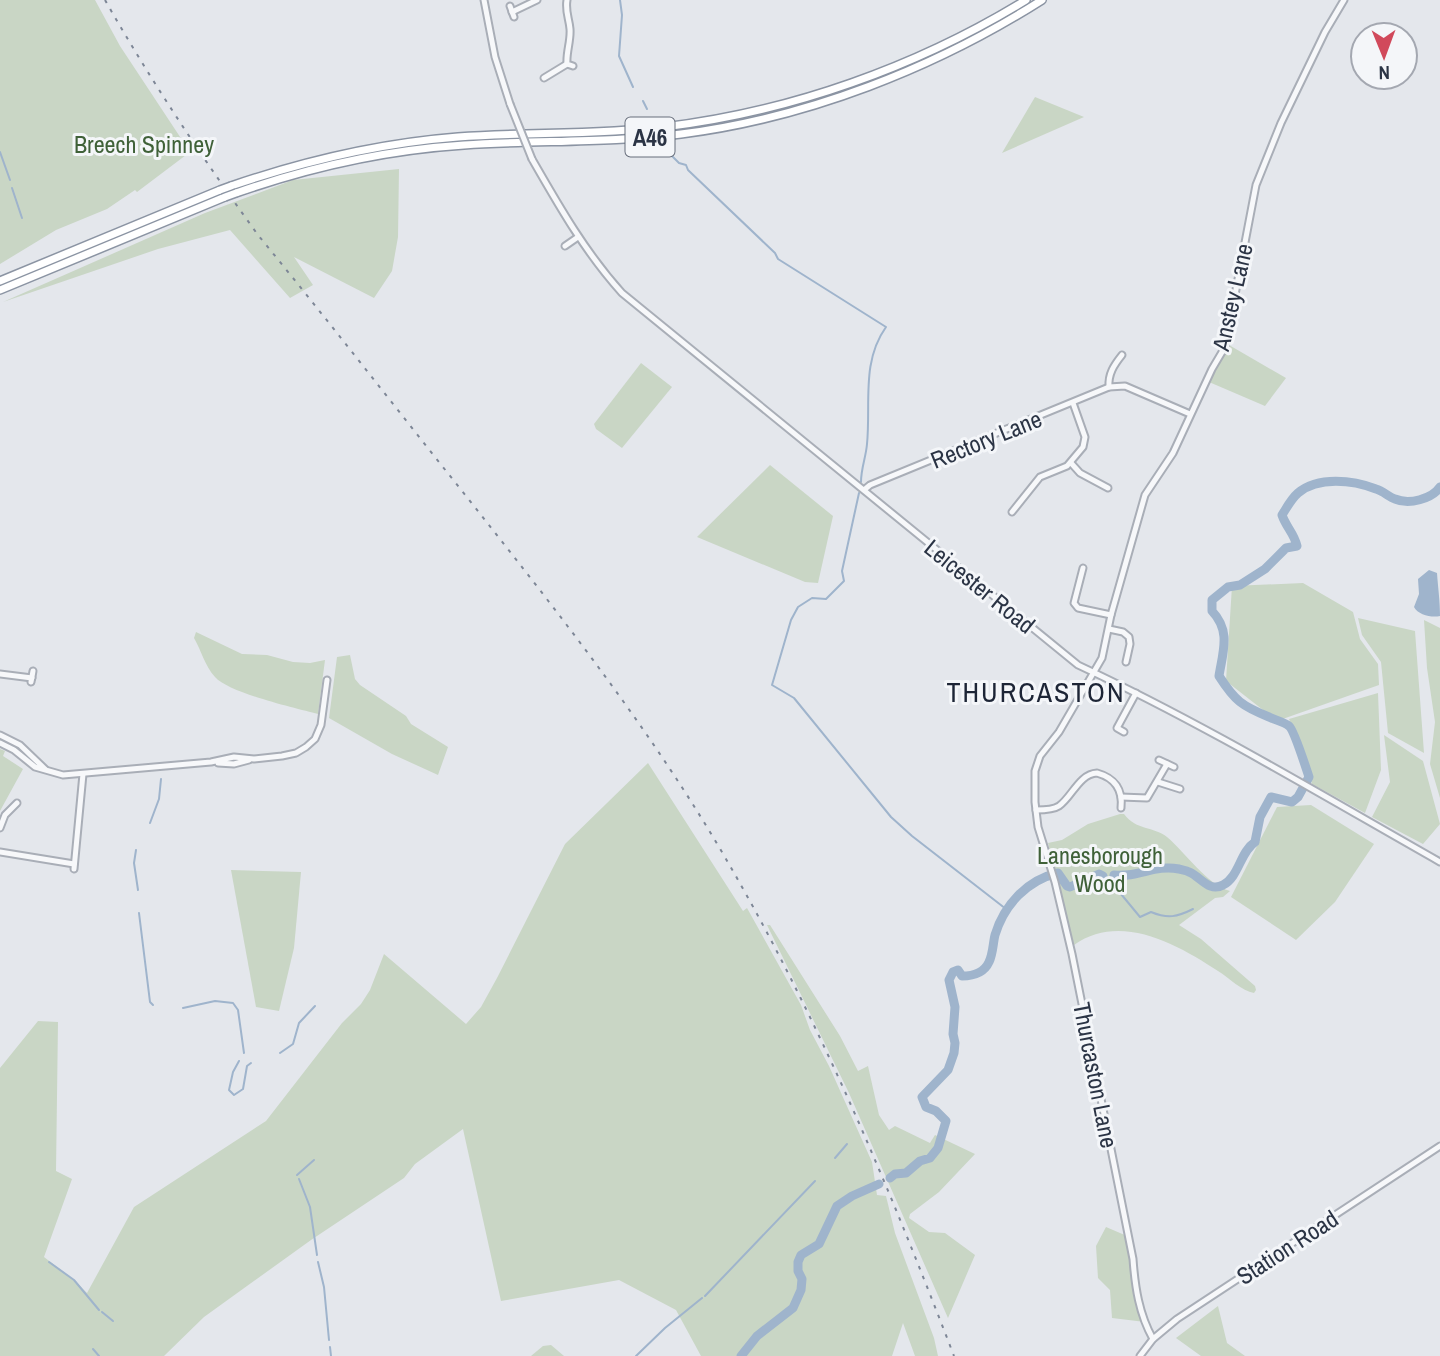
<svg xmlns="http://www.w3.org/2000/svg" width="1440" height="1356" viewBox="0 0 1440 1356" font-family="'Archivo Narrow',sans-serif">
<rect width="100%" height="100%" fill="#e4e7ec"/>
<g fill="#c9d6c5">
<path d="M0,0H95L120,46L190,152L137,192L135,190L107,209L56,230L0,264Z"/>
<path d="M1035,97L1084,117L1002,153Z"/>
<path d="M399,169L398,237L392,271L374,298L294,257L313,285L290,298L230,230L158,249L3,302L205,213L293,180Z"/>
<path d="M1229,345L1286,378L1265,406L1209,382Z"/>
<path d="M641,363L672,387L622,448L596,429L594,424Z"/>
<path d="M770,465L833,516L818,583L805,582L697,537Z"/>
<path d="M1303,583L1353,612L1360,639L1378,664L1379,685L1277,721L1226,681L1232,586Z"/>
<path d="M1358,618L1415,631L1424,753L1388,733L1381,662L1362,635Z"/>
<path d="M1424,620L1440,628V798L1430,764L1435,722L1427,668Z"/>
<path d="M196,632L242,654L267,655L293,662L310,663L325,660L318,714C295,708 229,693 215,677C205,666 201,650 194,638Z"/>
<path d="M350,655L355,679L360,685L406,716L411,724L448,747L438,775L392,754L329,718L337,657Z"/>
<path d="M1378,693L1381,770L1365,813L1312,784L1302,750L1289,719Z"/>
<path d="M1384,735L1423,761L1440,824L1423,844L1372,817L1390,782Z"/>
<path d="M0,749L5,751L3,756L23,769L0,811Z"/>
<path d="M648,763L743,911L747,908L801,1005L810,1030L829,1066L872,1162L877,1195L886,1196L895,1233L934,1338L938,1356H915L903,1323L892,1356H701L676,1310L619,1280L501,1301L463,1129L415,1164L404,1178L311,1240L204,1317L164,1356H0V1068L38,1021L58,1022L56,1171L72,1179L44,1257L74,1280L87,1293L134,1207L266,1121L342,1023L361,1004L370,990L384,954L466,1024L481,1007L497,978L565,844Z"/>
<path d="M1311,805L1374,844L1335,902L1296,940L1231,897L1277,807Z"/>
<path d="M1120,814H1124C1137,831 1153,826 1167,837C1187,854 1206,884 1230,891L1223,897L1215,898L1179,925L1201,939L1255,986L1256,990L1254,993C1242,991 1229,978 1218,971C1177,944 1120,912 1074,945L1048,843L1062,840L1088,824Z"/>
<path d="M231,870L301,872L294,948L279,1011L256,1007Z"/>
<path d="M767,925H770L840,1036L858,1071L868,1066L879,1115L889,1130L895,1126L930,1143L935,1135L975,1154L939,1192L910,1214L909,1218L929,1232L945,1233L975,1255L948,1318L849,1093Z"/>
<path d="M1106,1227L1127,1236L1145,1322L1112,1318L1110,1290L1098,1278L1096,1246Z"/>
<path d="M1218,1306L1227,1343L1245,1356H1201L1176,1338Z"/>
<path d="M551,1345L564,1356H531L543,1346Z"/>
</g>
<path fill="#9fb4cc" d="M1429,570L1437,573C1438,588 1440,600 1440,616C1432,618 1418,615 1414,607L1419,594L1418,579Z"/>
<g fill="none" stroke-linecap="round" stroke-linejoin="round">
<g stroke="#9fb4cc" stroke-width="2">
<path d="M620,0L622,15L619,56L633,87"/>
<path d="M643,101L647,109"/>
<path d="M0,152L10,180"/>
<path d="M672,156L679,163L686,165L688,170L775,253L778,259L886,327C861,362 871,404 867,444C866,457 861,468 861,482"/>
<path d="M12,188L22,218"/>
<path d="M859,493L842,571L844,581L826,599L812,598L798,607L791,620L772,685L794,698L891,817L912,836L1006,909"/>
<path d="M150,823L159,799L161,779"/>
<path d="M136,850L134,863L138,890"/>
<path d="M1111,888L1121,894L1140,917L1151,912C1168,919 1177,917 1193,909"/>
<path d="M139,913L150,1002L153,1005"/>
<path d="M183,1008L215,1001L233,1003L238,1010L244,1053"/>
<path d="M280,1053L293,1044L299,1023L315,1006"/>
<path d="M239,1061L233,1072L229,1090L234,1095L243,1089L247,1066L251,1063"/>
<path d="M835,1158L847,1144"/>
<path d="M297,1175L314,1160"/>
<path d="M299,1179L310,1207L317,1255"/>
<path d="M49,1262L74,1280L99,1310"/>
<path d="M318,1262L324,1287L329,1340"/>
<path d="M705,1296L815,1181"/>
<path d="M102,1312L113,1321"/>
<path d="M330,1347L331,1356"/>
<path d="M93,1349L99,1356"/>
<path d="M636,1356L665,1328L702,1298"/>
</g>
<g stroke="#9fb4cc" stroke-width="9">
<path d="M890,1178L895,1174L906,1173L920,1161L930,1158L938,1148L946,1121L936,1111L926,1107L922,1097L948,1070L954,1053L955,1043L953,1034L955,1007L949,980L953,972L958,970L962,976C973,976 984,973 989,962C993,954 993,943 995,935C1004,905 1027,880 1058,873L1067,886L1070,887L1099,874L1103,876L1104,887L1108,889L1113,887L1114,875C1139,878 1154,864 1179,869C1182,870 1186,870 1189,872C1200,876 1209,893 1223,885C1239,877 1240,852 1255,842L1260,817L1271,797L1292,802L1298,797L1309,777C1306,768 1294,730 1289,726C1284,722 1275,720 1269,717C1242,706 1235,701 1219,676C1223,651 1231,631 1212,611V600L1228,587L1240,585L1265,569L1286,548L1297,546C1294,533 1286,527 1282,515C1286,509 1291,499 1298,493C1318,476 1353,480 1376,489C1383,491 1389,497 1395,499C1409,505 1432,499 1440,487"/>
<path d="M741,1356L757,1336L793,1308L801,1290L802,1279L798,1271V1262L801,1255L819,1244L837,1206L852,1196L879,1184"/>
</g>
<defs>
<g id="minor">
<path d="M484,0L495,57L510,104"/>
<path d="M567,0C565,11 569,18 570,29C571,41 566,52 567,64L573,66"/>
<path d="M510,6L514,17"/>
<path d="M512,12L537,0"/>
<path d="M544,78L567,64"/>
<path d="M532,159C559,206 585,252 622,293L1078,665C1202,723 1320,794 1440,862"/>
<path d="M565,246L578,237"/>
<path d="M1109,387C1108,374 1114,365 1122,355"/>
<path d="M1071,463L1080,473L1108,488"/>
<path d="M864,490L870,485L1109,387L1125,386L1190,414"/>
<path d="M1012,512L1040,477L1067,466L1083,447L1085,437L1073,403"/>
<path d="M1083,568L1074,603L1078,608L1111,615"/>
<path d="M1109,629L1123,632L1129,637L1130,644L1126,662"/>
<path d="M0,674L32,678"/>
<path d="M31,682L33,671"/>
<path d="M1124,732L1117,728L1136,693"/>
<path d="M0,735L20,745L45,769"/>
<path d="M0,743L14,750L35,767L63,775L211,762L234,757L254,759L282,756L296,753L306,747L315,739L321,725L327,680"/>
<path d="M1159,760L1174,767"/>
<path d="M218,763L234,764L249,760"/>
<path d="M1158,782L1180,789"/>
<path d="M1121,797L1147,798L1167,764"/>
<path d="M1036,810C1043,810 1053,810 1059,806C1072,797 1079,774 1097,773C1115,778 1123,790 1121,808"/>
<path d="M0,828L5,815L17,803"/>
<path d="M0,852L74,864"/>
<path d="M74,869L83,774"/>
<path d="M1153,1339C1139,1314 1135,1287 1133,1259L1072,954L1055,882L1038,827L1035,802V771L1040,756L1059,732L1102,658L1111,615L1145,495L1173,453L1212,369L1225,347L1256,185L1281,123L1325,32L1344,0"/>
<path d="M1140,1356L1153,1339L1177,1319L1440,1146"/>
</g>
<g id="highway">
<path d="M231,186C304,161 381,143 458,137C527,132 596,135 664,127C790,112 917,67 1026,0"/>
<path d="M236,193C310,167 387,150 464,145C537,140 609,143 681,134C807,118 935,68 1042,0"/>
<path d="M0,281L220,190"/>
<path d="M0,290L225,197"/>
</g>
</defs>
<use href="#minor" stroke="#a9aeb7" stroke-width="9"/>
<use href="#highway" stroke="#8b94a3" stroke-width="10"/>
<use href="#minor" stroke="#f7f8fa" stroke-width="5"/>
<use href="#highway" stroke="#fff" stroke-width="7"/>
<path stroke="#7d8696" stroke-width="2" stroke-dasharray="3.5 7" stroke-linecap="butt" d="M105,0C151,81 203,159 258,235C331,324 402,416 474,506C560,615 645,723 716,842C813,1005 886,1179 954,1356"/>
<defs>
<path id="minor-bridge" d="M510,104L532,159"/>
<g id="highway-bridge">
<path d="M220,190L231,186"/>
<path d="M225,197L236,193"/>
</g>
</defs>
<use href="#minor-bridge" stroke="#a9aeb7" stroke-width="9" stroke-linecap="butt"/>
<use href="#highway-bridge" stroke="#8b94a3" stroke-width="10" stroke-linecap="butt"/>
<use href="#minor-bridge" stroke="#f7f8fa" stroke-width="5"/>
<use href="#highway-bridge" stroke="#fff" stroke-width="7"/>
</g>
<g text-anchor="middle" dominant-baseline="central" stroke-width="6" stroke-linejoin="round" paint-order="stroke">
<rect fill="#f4f6f9" stroke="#676e7b" stroke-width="2" x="625.5" y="117.5" width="49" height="39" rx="5"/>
<g font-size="23" font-weight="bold" fill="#2b3445">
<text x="650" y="137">A46</text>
</g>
<g font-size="24" fill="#3f6138" stroke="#f4f6f9">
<text x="144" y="144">Breech Spinney</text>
<text x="1100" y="855">Lanesborough<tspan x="1100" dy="28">Wood</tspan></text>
</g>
<g font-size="24" fill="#2b3445" stroke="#f4f6f9">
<text transform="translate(1232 297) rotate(-77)">Anstey Lane</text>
<text transform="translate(986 439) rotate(-22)">Rectory Lane</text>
<text transform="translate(980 586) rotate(39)">Leicester Road</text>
<text transform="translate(1096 1075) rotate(79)">Thurcaston Lane</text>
<text transform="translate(1287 1247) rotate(-33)">Station Road</text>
</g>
<g font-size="28" letter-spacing="2" fill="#1d2536" stroke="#f4f6f9">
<text x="1036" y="692">THURCASTON</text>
</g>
</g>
<g transform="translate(1384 56) rotate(179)"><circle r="33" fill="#f4f6f9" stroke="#a4a8b1" stroke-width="2"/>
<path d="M0-5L12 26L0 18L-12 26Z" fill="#d1495b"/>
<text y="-10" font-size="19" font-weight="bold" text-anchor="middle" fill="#2b3445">N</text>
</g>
</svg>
